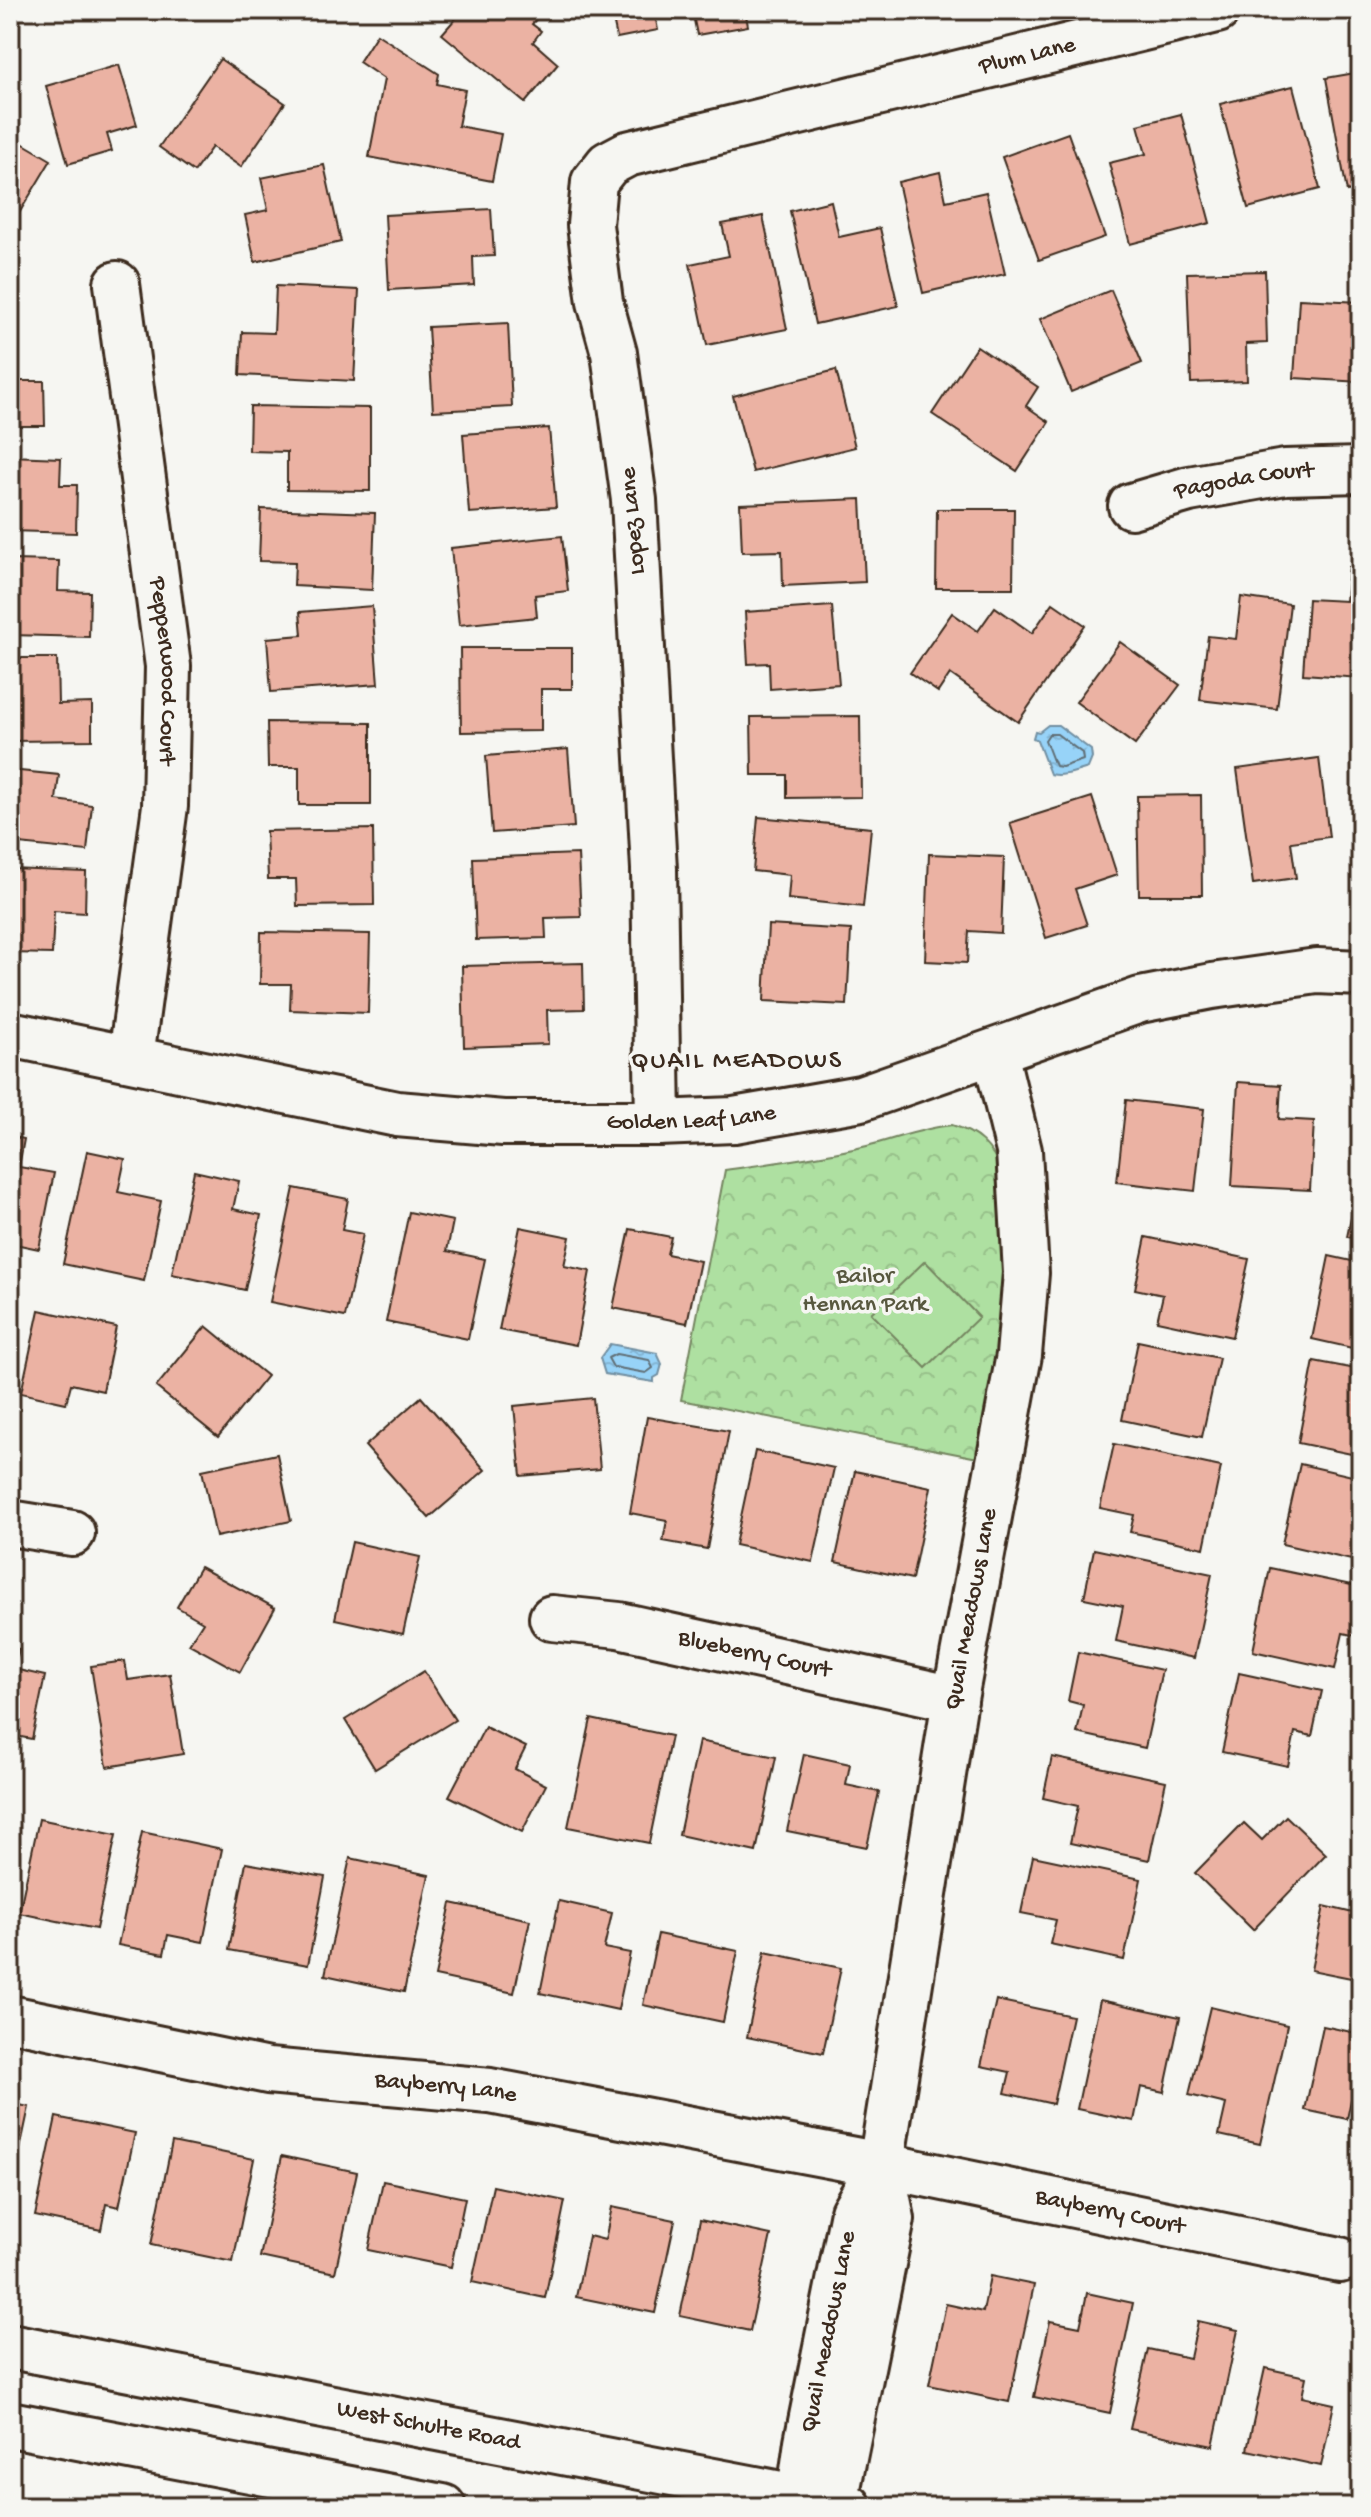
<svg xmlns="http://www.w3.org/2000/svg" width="1371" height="2517" viewBox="0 0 1371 2517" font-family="'Gochi Hand',sans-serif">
<defs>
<pattern id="forest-crowns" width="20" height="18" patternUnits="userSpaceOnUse" patternTransform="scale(2)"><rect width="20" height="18" fill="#aee0a1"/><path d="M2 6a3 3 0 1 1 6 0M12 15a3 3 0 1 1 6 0" fill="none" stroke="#97c08a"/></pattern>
<pattern id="water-ripples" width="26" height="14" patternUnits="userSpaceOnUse" patternTransform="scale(2)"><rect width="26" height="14" fill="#97d3f8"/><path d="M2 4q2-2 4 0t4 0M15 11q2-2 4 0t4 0" fill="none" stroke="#83b5d4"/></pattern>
</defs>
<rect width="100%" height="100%" fill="#f6f6f2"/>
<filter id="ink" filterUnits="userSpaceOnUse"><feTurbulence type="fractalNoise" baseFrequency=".0125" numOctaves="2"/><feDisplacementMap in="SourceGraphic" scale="16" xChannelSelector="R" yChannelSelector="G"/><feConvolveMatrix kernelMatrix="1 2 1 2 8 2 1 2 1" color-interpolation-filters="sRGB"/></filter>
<g filter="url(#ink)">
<path fill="url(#forest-crowns)" stroke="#748560" stroke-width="2" d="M952,1125C978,1133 991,1146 1002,1171L1008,1299L983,1459L681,1400L725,1170C772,1163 820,1157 867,1146C895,1139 922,1128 952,1125Z"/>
<path fill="#aee0a1" stroke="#748560" stroke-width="2" d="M925,1261L979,1317L926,1368L871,1313Z"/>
<g fill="url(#water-ripples)" stroke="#728fa1" stroke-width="2">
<path d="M1048,725H1058L1091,750L1092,758L1088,768C1076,772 1062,777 1050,774L1037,740L1033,738L1035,731L1039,732Z"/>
<path d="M610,1344L657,1353L662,1364L659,1375L654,1378V1382L605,1374L600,1358Z"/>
</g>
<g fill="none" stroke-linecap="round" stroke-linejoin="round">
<g stroke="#606e75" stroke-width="2">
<path d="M1049,734H1057L1082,753L1083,760L1062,767L1055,766L1045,740Z"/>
<path d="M616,1354L649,1360L653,1368L646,1373L613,1367L608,1358Z"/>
</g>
</g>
<g fill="#ebb2a3" stroke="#3b2a1e" stroke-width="2">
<path d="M463,10H533L540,15L532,24L541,31L533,42L558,64L525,103L442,34Z"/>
<path d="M578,10H654L658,30L617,38L611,10L579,17Z"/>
<path d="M692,10H745L748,26L697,35Z"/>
<path d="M377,34L439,74L437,84L465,90L458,126L501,134L492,181L369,157L384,79L359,62Z"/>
<path d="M220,59L285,103L241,167L212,147L194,172L159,147Z"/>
<path d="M119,65L137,125L107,134L112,151L68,164L46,86Z"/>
<path d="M1361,72V189L1347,192L1326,78Z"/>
<path d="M1293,86L1320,189L1248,208L1220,104Z"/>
<path d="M1181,114L1210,223L1130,244L1109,163L1146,154L1138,125Z"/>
<path d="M1068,133L1105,237L1039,260L1002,157Z"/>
<path d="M10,136L51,160L15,220L10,217Z"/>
<path d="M324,165L341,242L255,262L245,215L268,210L261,178Z"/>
<path d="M940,172L946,201L986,192L1005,274L923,293L898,182Z"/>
<path d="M831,201L839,237L880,228L898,306L815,324L790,211Z"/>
<path d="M491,209L494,256L473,257L474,285L389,290L385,215Z"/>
<path d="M763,216L787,329L707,345L690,264L729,256L722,224Z"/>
<path d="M1265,271L1267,343L1246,344L1247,381L1191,383L1187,273Z"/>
<path d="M276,286L359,290L354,381L240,375L242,332L274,333Z"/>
<path d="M1111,290L1142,363L1071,392L1040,319Z"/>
<path d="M1299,299L1361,302V382L1294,378Z"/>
<path d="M508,323L512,407L433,411L428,327Z"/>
<path d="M10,341H17V381H44L45,426H10Z"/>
<path d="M977,346L1038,387L1026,406L1049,422L1017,471L932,414Z"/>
<path d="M836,370L855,447L753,472L733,396Z"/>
<path d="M250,406L370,408V491L287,490V452L249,451Z"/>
<path d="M549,428L556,507L469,513L463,434Z"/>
<path d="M10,456L61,458L60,485H77L76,533L10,531Z"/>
<path d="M861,499L865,582L783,586L782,551L742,552L740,504Z"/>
<path d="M261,509L375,513L372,590L294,586L295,562L259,561Z"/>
<path d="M937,509H1014L1013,588H936Z"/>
<path d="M562,536L568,591L535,595L537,617L459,625L451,548Z"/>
<path d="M10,560L59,561L58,591L90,592L89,637L10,635Z"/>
<path d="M1349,567L1361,568V678L1303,674L1308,599L1346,601Z"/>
<path d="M1241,597L1290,604L1277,709L1200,700L1208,636L1236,639Z"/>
<path d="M1053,603L1085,625L1018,722L950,674L938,692L910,673L952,613L978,631L995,607L1032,633Z"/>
<path d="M372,606L378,684L271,692L267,638L302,635L300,612Z"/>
<path d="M832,606L839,684L770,689L769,663L748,664L745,612Z"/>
<path d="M1120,642L1180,685L1135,745L1076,702Z"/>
<path d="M460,648H572V689H541V731L461,732Z"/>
<path d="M10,658H57L58,704L92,703V740L10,741Z"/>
<path d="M860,716L861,797L787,798V775H752L751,717Z"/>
<path d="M267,722L371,723V805H299V767H268Z"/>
<path d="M568,749L574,827L492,833L486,756Z"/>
<path d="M1319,758L1329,837L1291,842L1296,878L1253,884L1237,769Z"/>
<path d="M10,770L59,775L56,800L92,805L87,851L10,843Z"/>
<path d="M1201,795L1202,895H1139L1137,796Z"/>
<path d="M1092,797L1117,875L1075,889L1087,925L1046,938L1010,823Z"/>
<path d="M758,817L871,828L863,907L788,899L790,875L753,871Z"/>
<path d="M373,829L374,905L297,906L296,879H268L266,831Z"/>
<path d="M578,854L581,917L545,918L546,938L476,940L473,858Z"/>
<path d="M929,854L1004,857L1001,933L969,931L967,963L925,961Z"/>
<path d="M10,869L86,872L85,913L54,911L52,954L10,953Z"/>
<path d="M768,925L851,930L847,1005L764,1001Z"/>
<path d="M261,932L370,934L368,1013L290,1010L291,984H260Z"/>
<path d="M583,963L584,1009L547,1010L548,1044L464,1047L462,966Z"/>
<path d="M1238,1082L1281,1085L1279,1119L1314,1121L1310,1190L1232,1186Z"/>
<path d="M1126,1100L1204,1109L1195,1191L1117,1182Z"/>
<path d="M10,1136L24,1139L19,1167L54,1173L39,1249L10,1243Z"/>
<path d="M87,1151L125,1159L118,1192L161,1201L144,1281L63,1264Z"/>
<path d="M1361,1170V1239L1347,1237Z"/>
<path d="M194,1171L239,1181L233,1209L261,1215L245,1290L172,1274Z"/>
<path d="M294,1188L348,1199L342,1230L363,1234L345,1317L270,1302Z"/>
<path d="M409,1212L453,1221L447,1251L485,1259L468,1339L386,1322Z"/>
<path d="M520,1227L570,1237L564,1266L590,1271L576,1345L499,1330Z"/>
<path d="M630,1229L671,1237L667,1254L700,1261L687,1323L613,1308Z"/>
<path d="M1146,1237L1249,1259L1232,1337L1157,1321L1163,1295L1135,1289Z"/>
<path d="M1329,1256L1361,1263V1350L1312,1339Z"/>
<path d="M39,1310L116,1327L103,1391L71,1384L66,1403L21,1393Z"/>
<path d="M206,1326L267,1376L218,1437L156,1387Z"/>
<path d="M1138,1341L1219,1358L1202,1437L1122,1420Z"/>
<path d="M1314,1361L1361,1370V1456L1298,1443Z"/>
<path d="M421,1397L485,1470L429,1518L365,1446Z"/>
<path d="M593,1398L600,1469L521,1476L514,1406Z"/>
<path d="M647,1417L729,1431L707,1549L663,1541L667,1520L630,1513Z"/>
<path d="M1114,1444L1221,1467L1204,1548L1130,1532L1134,1515L1100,1508Z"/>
<path d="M755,1451L834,1468L813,1562L735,1545Z"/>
<path d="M277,1454L291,1521L216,1537L202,1470Z"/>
<path d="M1300,1464L1361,1478L1360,1562L1282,1544Z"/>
<path d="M855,1471L931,1487L912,1579L835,1562Z"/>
<path d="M352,1542L420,1557L403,1634L335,1619Z"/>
<path d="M1094,1549L1212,1574L1194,1658L1116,1641L1123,1606L1084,1598Z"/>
<path d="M200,1567L275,1608L240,1672L189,1644L203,1622L177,1607Z"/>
<path d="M1270,1568L1361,1587V1637L1343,1633L1335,1669L1253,1651Z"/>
<path d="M10,1647L19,1649L14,1669L45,1676L32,1739L10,1735Z"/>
<path d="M1078,1652L1162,1670L1145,1748L1077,1733L1083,1705L1068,1701Z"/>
<path d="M125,1661L128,1680L170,1674L183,1754L107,1767L91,1666Z"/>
<path d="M424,1671L455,1720L375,1769L345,1720Z"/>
<path d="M1239,1673L1322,1691L1312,1736L1295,1732L1288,1766L1222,1752Z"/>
<path d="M591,1719L671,1736L649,1843L568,1827Z"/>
<path d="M485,1727L526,1747L515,1769L546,1785L522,1832L449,1796Z"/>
<path d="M699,1741L776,1757L756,1852L679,1835Z"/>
<path d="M804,1754L850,1764L846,1785L879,1792L867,1847L787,1831Z"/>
<path d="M1052,1757L1166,1781L1149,1860L1070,1843L1078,1806L1043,1798Z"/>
<path d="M1286,1816L1326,1854L1253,1930L1195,1873L1244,1823L1262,1840Z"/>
<path d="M39,1819L116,1835L96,1929L19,1913Z"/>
<path d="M142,1832L222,1849L203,1942L168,1935L164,1954L118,1945Z"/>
<path d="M1033,1856L1141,1879L1124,1960L1050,1944L1056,1920L1021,1913Z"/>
<path d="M350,1858L429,1875L404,1992L325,1975Z"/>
<path d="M246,1863L325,1877L308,1965L229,1950Z"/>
<path d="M1356,1897L1361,1898V1980L1311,1970L1324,1906L1353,1913Z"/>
<path d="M559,1901L612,1913L604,1948L630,1953L618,2010L540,1993Z"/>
<path d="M451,1903L530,1920L514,1993L435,1976Z"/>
<path d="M658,1934L738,1951L723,2022L643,2005Z"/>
<path d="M765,1952L841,1968L823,2053L747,2037Z"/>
<path d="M996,2000L1072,2016L1053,2104L1005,2093L1010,2072L981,2066Z"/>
<path d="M1100,2000L1180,2017L1164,2092L1141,2087L1134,2121L1077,2109Z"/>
<path d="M1210,2007L1287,2025L1260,2144L1219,2135L1226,2104L1189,2095Z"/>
<path d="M1323,2026L1361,2034V2102L1351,2100L1347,2119L1305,2110Z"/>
<path d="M10,2103L29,2107L12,2187H10Z"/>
<path d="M56,2117L135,2133L119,2207L106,2204L101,2230L35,2216Z"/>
<path d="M172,2142L254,2159L233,2262L151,2245Z"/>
<path d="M282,2156L357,2172L335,2273L260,2257Z"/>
<path d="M383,2181L465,2198L451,2267L368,2250Z"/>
<path d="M493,2186L565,2201L545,2298L472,2282Z"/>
<path d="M612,2207L675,2220L655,2313L576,2297L589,2236L605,2240Z"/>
<path d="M700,2220L771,2235L750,2331L680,2316Z"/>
<path d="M990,2276L1034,2285L1009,2402L929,2385L946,2304L983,2312Z"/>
<path d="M1087,2293L1133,2303L1110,2413L1034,2397L1050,2321L1080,2327Z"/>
<path d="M1198,2321L1238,2330L1213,2446L1130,2429L1148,2349L1190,2358Z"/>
<path d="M1265,2368L1306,2377L1302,2397L1334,2404L1321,2466L1247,2450Z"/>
</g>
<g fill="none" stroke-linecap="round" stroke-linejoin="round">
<defs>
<g id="minor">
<path id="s1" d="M117,284L168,666L165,806L131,1057"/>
<path id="s2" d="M1131,506L1189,489L1285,472L1361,470"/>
<path id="s3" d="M10,1034L397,1114L503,1123H658L734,1120L861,1098L1140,1000L1212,986L1317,971L1361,973"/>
<path id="s4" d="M658,1123L654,869L634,500L614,353L600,302L590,225L594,182L608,164L627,154L1217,10"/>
<path d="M10,1523L72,1533"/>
<path id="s5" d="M552,1618L619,1625L955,1699"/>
<path id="s6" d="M10,2018L268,2071L490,2091L881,2165L1340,2260"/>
<path id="s7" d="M798,2507L807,2442L853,2212L881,2165"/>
<path id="s8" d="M834,2507L892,2219L881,2165L955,1699L1019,1355L1026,1273L1019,1151L995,1053"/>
</g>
<g id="secondary">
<path id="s9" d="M10,2346L849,2507"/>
<path d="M10,2424L443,2507"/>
</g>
</defs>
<use href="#minor" stroke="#3b2a1e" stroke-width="50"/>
<use href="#secondary" stroke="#3b2a1e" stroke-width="50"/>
<use href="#minor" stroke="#f6f6f2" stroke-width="44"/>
<use href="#secondary" stroke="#f6f6f2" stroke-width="44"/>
</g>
</g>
<g text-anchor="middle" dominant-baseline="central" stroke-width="7" stroke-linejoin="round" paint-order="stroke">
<g font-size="24" fill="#3b2a1e" stroke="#f6f6f2">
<text stroke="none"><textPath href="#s4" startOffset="1402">Plum Lane</textPath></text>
<text stroke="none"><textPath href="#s2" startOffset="116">Pagoda Court</textPath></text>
<text transform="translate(634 521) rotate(-95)">Lopez Lane</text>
<text stroke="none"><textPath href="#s1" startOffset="390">Pepperwood Court</textPath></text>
<text stroke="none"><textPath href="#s3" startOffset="690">Golden Leaf Lane</textPath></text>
<text stroke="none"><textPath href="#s8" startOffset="912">Quail Meadows Lane</textPath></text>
<text stroke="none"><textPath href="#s5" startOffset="206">Blueberry Court</textPath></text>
<text stroke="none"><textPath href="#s6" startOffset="442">Bayberry Lane</textPath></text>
<text stroke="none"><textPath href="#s6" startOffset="1118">Bayberry Court</textPath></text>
<text stroke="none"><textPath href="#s7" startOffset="178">Quail Meadows Lane</textPath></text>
<text stroke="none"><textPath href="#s9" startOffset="426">West Schulte Road</textPath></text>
</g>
<g font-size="24" fill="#58583f" stroke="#f6f6f2">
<text x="865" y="1277">Bailor<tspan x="865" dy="28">Hennan Park</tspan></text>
</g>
<g font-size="26" letter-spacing="2" fill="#3b2a1e" stroke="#f6f6f2">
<text x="737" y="1062">QUAIL MEADOWS</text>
</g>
</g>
<rect width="1371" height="2517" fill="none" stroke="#f6f6f2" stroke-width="40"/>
<rect x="20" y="20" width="1331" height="2477" fill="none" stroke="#3b2a1e" stroke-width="3" filter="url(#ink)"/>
</svg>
